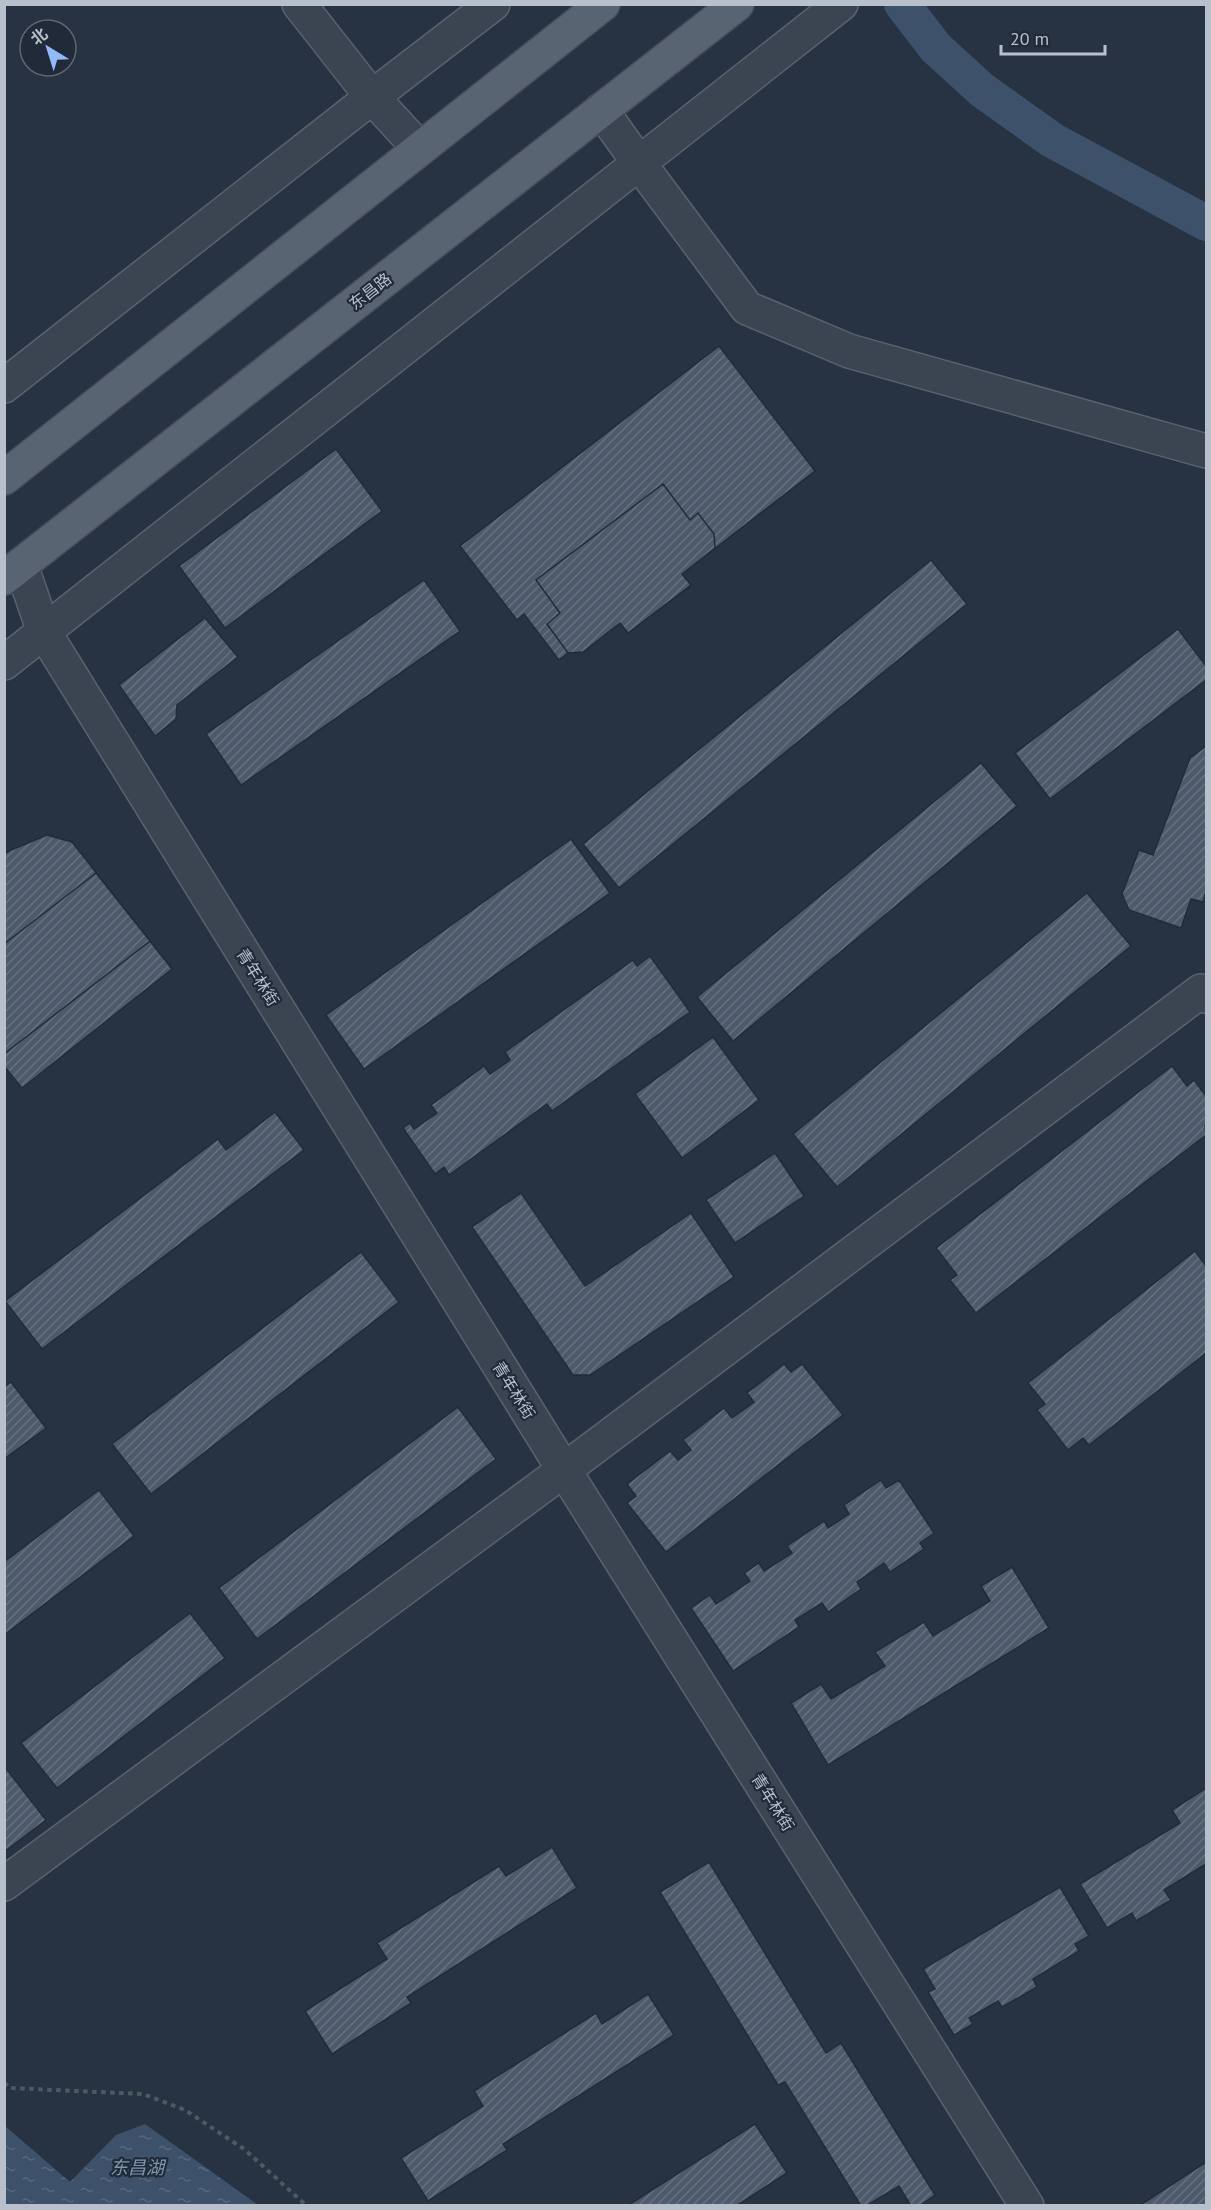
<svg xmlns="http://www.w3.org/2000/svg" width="1211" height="2210" viewBox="0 0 1211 2210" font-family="'PT Sans','Noto Sans SC',sans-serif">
<defs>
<pattern id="water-ripples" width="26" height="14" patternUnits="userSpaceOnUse" patternTransform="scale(1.5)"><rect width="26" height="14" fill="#3d516b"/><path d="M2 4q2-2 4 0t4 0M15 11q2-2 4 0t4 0" fill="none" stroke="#57687f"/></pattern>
<pattern id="building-hatch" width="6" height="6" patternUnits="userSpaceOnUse" patternTransform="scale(1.5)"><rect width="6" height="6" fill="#4d5a6b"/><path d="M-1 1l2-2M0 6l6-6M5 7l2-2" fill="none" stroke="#65707f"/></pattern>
</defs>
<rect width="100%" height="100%" fill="#273342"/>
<path fill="url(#water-ripples)" d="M145,2124L258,2205H5V2126L70,2182L116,2135Z"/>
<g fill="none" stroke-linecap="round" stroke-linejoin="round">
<path stroke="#3d516b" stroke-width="36" d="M902,4L936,48L982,90L1052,140L1206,223"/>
</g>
<g fill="url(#building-hatch)" stroke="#222c39" stroke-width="1.5">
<path d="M719,346L815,471L682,574L691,585L628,633L620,623L583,652L568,653L559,660L524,614L517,620L460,546Z"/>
<path d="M336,449L382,511L225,628L179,566Z"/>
<path d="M663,484L690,520L698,513L714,534L715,548L682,574L691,585L628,633L620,623L583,652L568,653L547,624L560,613L536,580Z"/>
<path d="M931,560L967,604L619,888L583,844Z"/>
<path d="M424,580L460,631L241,785L206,734Z"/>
<path d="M205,618L238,657L177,705L176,719L155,736L119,685Z"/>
<path d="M1178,629L1206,666V680L1050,799L1015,753Z"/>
<path d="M1206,746V891L1203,902L1191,899L1181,928L1129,910L1122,894L1139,850L1153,855L1190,758Z"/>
<path d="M981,763L1017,806L733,1041L697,997Z"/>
<path d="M47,835L72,842L172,969L22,1088L4,1066V854L11,850Z"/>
<path d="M571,839L610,893L364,1069L326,1015Z"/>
<path d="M96,873L150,941L4,1054V944Z"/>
<path d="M1087,893L1131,946L837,1187L793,1134Z"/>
<path d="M650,956L690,1012L552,1111L547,1104L449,1175L444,1167L435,1174L403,1128L410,1123L414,1129L437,1113L431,1105L484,1066L490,1074L510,1060L505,1052L633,960L637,966Z"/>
<path d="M713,1037L759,1100L682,1158L635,1094Z"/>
<path d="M1172,1066L1187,1086L1194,1080L1206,1096V1124L1205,1126L1206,1135L976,1313L950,1280L957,1275L936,1248Z"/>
<path d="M275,1112L304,1150L42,1349L5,1301L218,1139L226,1150Z"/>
<path d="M775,1153L804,1196L735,1243L706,1200Z"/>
<path d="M521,1193L585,1286L691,1213L734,1277L590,1375H573L472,1227Z"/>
<path d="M1195,1251L1206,1266V1353L1089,1445L1083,1438L1068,1450L1037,1410L1045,1404L1028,1383Z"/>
<path d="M361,1252L399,1302L151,1494L112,1444Z"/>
<path d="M784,1364L791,1372L802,1364L843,1415L666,1552L627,1503L636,1496L627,1484L670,1451L678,1460L691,1450L683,1440L724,1408L732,1418L754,1402L747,1393Z"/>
<path d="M11,1382L46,1428L4,1459V1387Z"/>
<path d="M458,1407L496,1459L257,1639L219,1588Z"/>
<path d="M881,1480L886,1488L899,1480L934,1533L920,1543L924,1549L890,1572L884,1563L857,1582L861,1589L828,1612L822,1603L795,1620L799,1627L733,1671L691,1608L710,1595L716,1604L750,1581L744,1573L759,1563L764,1571L792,1553L787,1546L824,1521L828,1528L849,1514L844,1505Z"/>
<path d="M99,1490L134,1536L4,1635V1562Z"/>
<path d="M1012,1567L1049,1628L828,1765L791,1703L821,1684L831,1699L885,1666L875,1652L924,1622L933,1636L990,1601L981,1586Z"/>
<path d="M190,1613L225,1658L57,1788L21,1743Z"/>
<path d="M4,1766L46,1820L4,1852Z"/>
<path d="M1206,1788V1864L1164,1890L1171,1900L1136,1921L1132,1913L1107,1928L1080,1884L1180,1823L1172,1810Z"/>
<path d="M552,1847L577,1888L407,1997L411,2003L332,2054L305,2011L387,1959L377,1943L499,1866L506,1876Z"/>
<path d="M709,1862L826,2053L841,2043L935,2195L919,2206H911L899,2186L866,2206H861L785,2082L778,2085L660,1892Z"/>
<path d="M1060,1887L1089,1936L1075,1944L1079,1951L1033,1979L1037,1987L1002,2007L998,2001L969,2018L973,2024L954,2035L928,1992L935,1989L923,1969Z"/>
<path d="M648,1994L674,2035L503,2144L507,2150L428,2201L401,2158L483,2106L474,2091L596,2013L602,2024Z"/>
<path d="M755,2124L787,2173L736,2206H627Z"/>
<path d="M1206,2162V2206H1139Z"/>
</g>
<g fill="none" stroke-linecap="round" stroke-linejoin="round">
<defs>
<g id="minor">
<path d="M299,4L372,97L419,148"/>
<path d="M601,110L639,163L747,308L849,351L1206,451"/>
<path d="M4,386L372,97L493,4"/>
<path d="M21,565L44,632L564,1470L1027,2206"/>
<path d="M4,663L841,4"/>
<path d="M4,1884L564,1470L1201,991L1206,996"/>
</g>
<g id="major">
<path d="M4,478L603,4"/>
<path d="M4,578L737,4"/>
</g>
</defs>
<use href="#minor" stroke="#59636f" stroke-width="36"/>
<use href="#major" stroke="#454e5b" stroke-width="36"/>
<path stroke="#475d60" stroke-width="4" stroke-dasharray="4.5 4.5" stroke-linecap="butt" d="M4,2083L10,2088L143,2094L185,2110L244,2149L307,2206"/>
<use href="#minor" stroke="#3b4552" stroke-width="33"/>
<use href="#major" stroke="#596472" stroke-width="33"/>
</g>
<g text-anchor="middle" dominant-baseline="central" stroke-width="4.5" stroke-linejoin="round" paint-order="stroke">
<g font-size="16" fill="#b8c0cc" stroke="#202a38">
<text transform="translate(370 291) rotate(-38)">东昌路</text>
<text transform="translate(258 977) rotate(58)">青年林街</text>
<text transform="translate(514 1390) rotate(58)">青年林街</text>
<text transform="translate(773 1802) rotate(58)">青年林街</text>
</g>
<g font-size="18" font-style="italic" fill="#8097b2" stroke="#202a38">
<text x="137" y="2167">东昌湖</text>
</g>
</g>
<rect width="1211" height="2210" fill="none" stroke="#b8c0cc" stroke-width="12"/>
<g transform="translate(48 48) rotate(322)"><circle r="28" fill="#202a38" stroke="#5d6673" stroke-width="1.5"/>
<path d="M0-4.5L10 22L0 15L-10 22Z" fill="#92baf8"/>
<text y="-9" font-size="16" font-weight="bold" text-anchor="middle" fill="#b8c0cc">北</text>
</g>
<path d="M1001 45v9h104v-9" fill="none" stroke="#b8c0cc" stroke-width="3"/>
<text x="1010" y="45" font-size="18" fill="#b8c0cc" stroke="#202a38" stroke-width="4.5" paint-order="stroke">20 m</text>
</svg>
